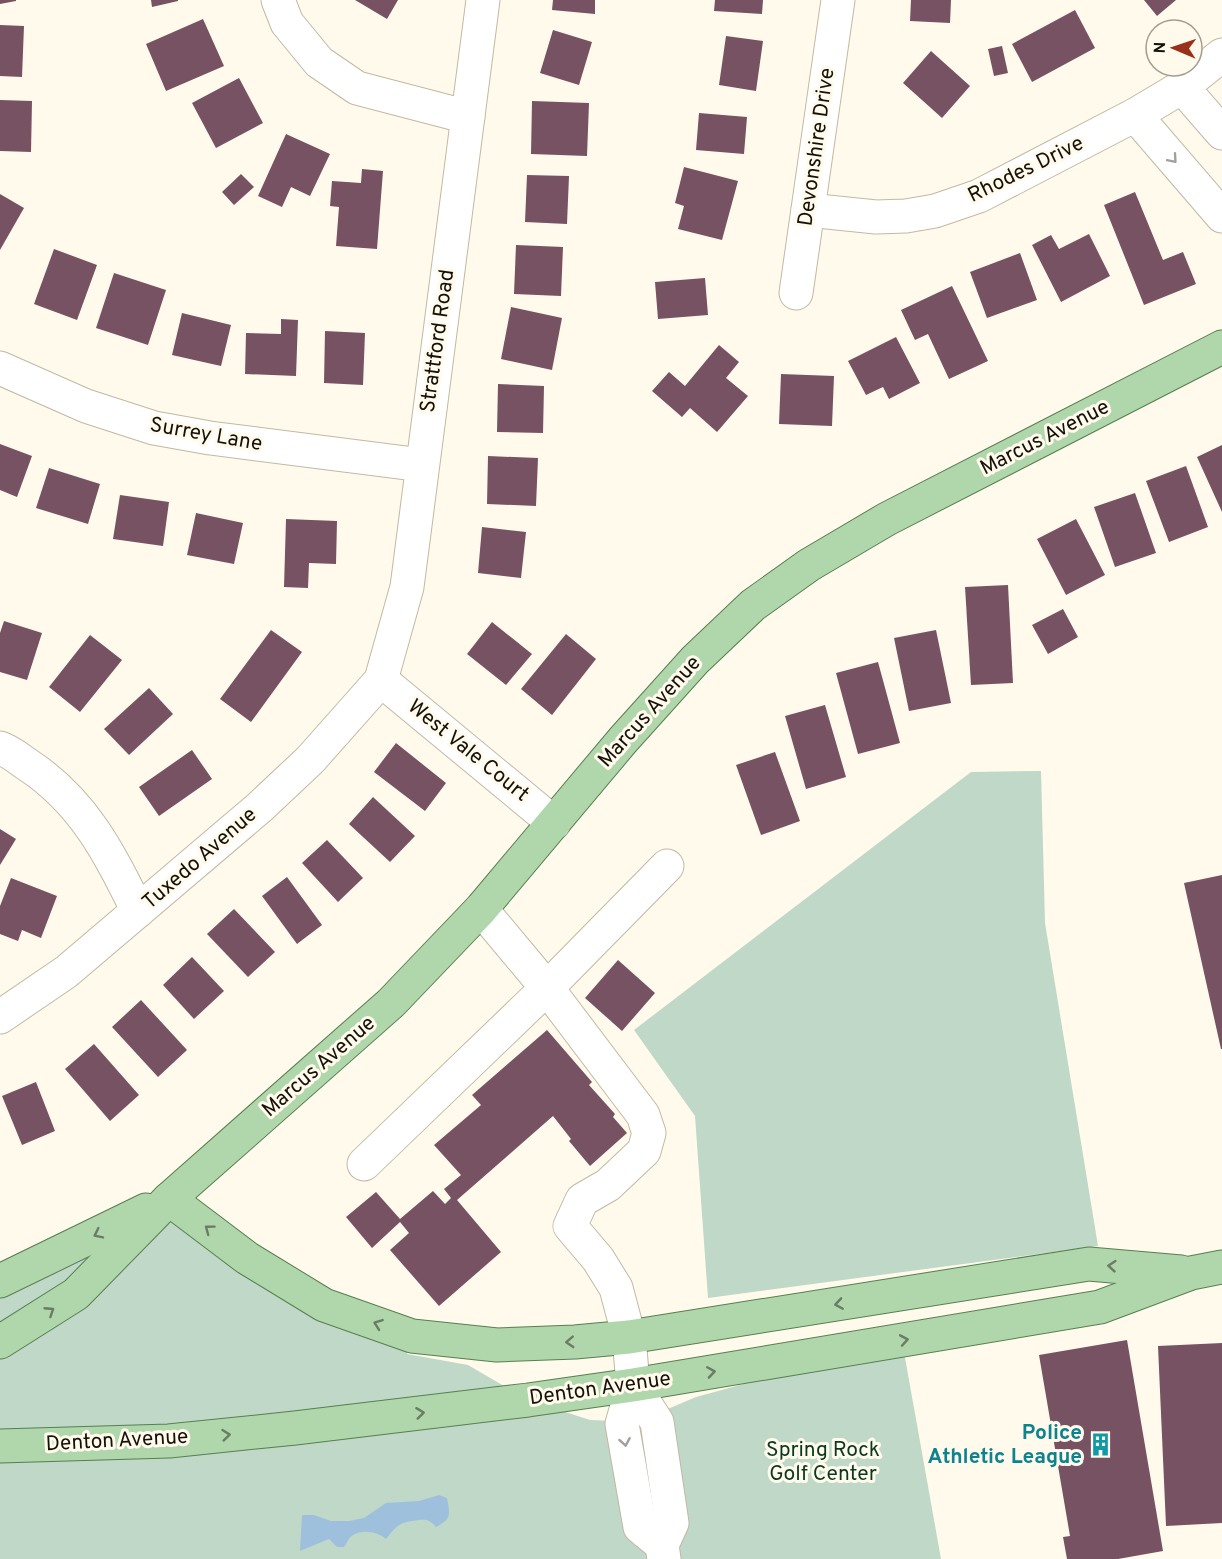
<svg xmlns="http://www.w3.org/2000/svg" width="1222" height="1559" viewBox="0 0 1222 1559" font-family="Overpass,sans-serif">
<rect width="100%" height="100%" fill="#fffaeb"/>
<g fill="#bfd8c7">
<path d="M1041,771L1045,923L1098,1246L708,1298L695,1116L634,1030L971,772Z"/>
<path d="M169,1199L412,1336L407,1354L468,1365L528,1400L590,1420L637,1422L696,1397L902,1341L941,1559H0V1281Z"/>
</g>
<path fill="#9fc0dd" d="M439,1495L447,1498C450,1514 452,1519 436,1527C430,1520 427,1519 419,1520C400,1522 397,1525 386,1539C378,1532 363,1529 353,1535C349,1537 347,1543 344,1547H337L329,1539L300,1551L302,1515H314L331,1521H349L364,1518L386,1503L419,1501Z"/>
<g fill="#775263">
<path d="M0,0H16V1L0,4Z"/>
<path d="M151,0H178V1L152,7Z"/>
<path d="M355,0H398L387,19Z"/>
<path d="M553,0H595V14L552,10Z"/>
<path d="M715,0H763L762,14L714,11Z"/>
<path d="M911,0H951L950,23L910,21Z"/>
<path d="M1144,0H1176L1157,16Z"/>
<path d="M1075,10L1095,48L1032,82L1012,44Z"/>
<path d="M203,19L224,66L166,91L146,44Z"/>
<path d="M0,25L24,26L22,77L0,76Z"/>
<path d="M553,30L592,42L579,85L540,73Z"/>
<path d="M726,36L763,41L756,91L719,85Z"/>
<path d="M1002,46L1008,73L994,76L988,49Z"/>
<path d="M931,51L970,86L942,118L903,83Z"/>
<path d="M239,78L263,123L216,148L192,103Z"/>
<path d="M0,100L32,101L31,152L0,151Z"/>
<path d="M532,101L589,103L587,156L531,154Z"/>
<path d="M699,113L747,117L744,154L696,150Z"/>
<path d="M286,134L330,154L310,196L291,187L282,207L258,196Z"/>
<path d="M684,167L738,181L722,240L678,229L684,206L675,203Z"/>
<path d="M362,169L383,171L377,249L336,246L339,207L330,206L332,181L361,183Z"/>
<path d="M241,174L254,187L234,205L222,192Z"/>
<path d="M527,175L569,176L567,224L525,222Z"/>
<path d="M1135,192L1163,260L1183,252L1196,284L1144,305L1104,205Z"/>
<path d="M0,194L24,208L0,250Z"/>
<path d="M1089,234L1110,276L1061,302L1032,245L1051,235L1059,249Z"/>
<path d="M516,245L563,247L561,296L514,294Z"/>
<path d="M54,249L97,265L77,320L34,304Z"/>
<path d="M1020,253L1037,300L987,318L970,272Z"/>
<path d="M114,273L166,290L148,345L96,328Z"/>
<path d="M705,278L708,315L658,319L655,282Z"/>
<path d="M952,286L988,361L949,379L928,334L915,340L901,310Z"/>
<path d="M511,307L562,318L552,370L501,359Z"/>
<path d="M182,313L231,325L221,366L172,355Z"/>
<path d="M281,319L298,320L296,376L245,374L246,333L281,334Z"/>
<path d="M325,331L365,333L363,385L324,383Z"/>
<path d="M896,337L920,383L889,399L883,387L866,395L848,361Z"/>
<path d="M719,345L739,362L726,378L748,396L717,432L690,408L682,417L652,391L669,372L685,386Z"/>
<path d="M781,374L834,376L832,426L779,424Z"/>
<path d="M498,384L544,386L543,433L497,432Z"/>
<path d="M0,444L32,456L17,497L0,490Z"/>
<path d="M1222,445V512L1197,457Z"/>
<path d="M488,456L538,458L536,506L487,504Z"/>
<path d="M1186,466L1208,527L1169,542L1146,481Z"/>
<path d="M49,468L100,484L88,524L36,508Z"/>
<path d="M1135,493L1156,553L1115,567L1094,507Z"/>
<path d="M120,495L169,502L163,546L113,539Z"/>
<path d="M196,513L243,523L234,564L187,555Z"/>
<path d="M286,519L337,521L336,564L309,563L308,588L284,587Z"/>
<path d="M1076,519L1105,575L1066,595L1037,539Z"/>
<path d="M482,527L526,532L521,578L478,573Z"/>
<path d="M1008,585L1013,683L971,685L965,587Z"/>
<path d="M1063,609L1078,637L1048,654L1032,625Z"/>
<path d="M4,621L42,633L27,680L0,672V633Z"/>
<path d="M492,622L532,654L506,685L467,654Z"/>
<path d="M271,630L302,652L251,722L220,699Z"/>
<path d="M936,630L951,703L909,711L894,638Z"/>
<path d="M566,634L596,659L552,715L521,689Z"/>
<path d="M90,635L122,660L80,712L49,687Z"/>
<path d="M878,662L900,743L858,754L836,673Z"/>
<path d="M149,688L173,714L129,755L104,729Z"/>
<path d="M825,705L846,777L806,789L785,716Z"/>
<path d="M396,743L446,783L425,811L374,772Z"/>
<path d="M192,750L212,779L159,816L139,787Z"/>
<path d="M775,752L800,821L761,835L736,765Z"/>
<path d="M373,797L415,836L390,862L349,824Z"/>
<path d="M0,829L16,839L0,865Z"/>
<path d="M327,840L363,878L338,902L302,863Z"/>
<path d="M1222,875V1049H1221L1184,883Z"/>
<path d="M287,877L322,925L297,944L262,896Z"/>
<path d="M11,878L57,896L41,938L22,930L18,941L0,934V906Z"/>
<path d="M234,909L275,952L248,977L207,934Z"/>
<path d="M192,957L224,991L194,1019L163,985Z"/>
<path d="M618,960L655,993L622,1031L585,998Z"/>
<path d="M141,1000L187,1050L158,1077L112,1027Z"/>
<path d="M547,1030L592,1082L589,1085L615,1114L613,1117L627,1133L590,1166L569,1141L571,1139L553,1116L457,1200L501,1252L439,1306L390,1250L409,1233L400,1222L372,1248L346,1217L376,1192L400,1219L433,1191L445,1204L451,1198L444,1189L461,1175L434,1145L481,1105L472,1095Z"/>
<path d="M94,1044L139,1095L110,1121L65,1069Z"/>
<path d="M36,1082L55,1131L22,1145L2,1096Z"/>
<path d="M1127,1340L1163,1551L1118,1559H1067L1063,1537L1070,1536L1039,1355Z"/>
<path d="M1222,1343V1523L1166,1526L1158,1346Z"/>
</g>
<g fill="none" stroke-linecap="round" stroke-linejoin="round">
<defs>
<g id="minor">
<path d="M278,0L287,23L319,62L357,88L468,117"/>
<path d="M1182,87L1222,133"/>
<path d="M1135,115L1222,216"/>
<path d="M808,210L876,217L906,216L935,211L979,196L1135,115L1182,87L1222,55"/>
<path d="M796,293L838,0"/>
<path d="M0,368L86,406L154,428L210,438L422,465"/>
<path d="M381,680L554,823"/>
<path d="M0,748C10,751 19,759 28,765C84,802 109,853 138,911"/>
<path d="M481,909L547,988L643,1115L649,1133L644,1151L608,1185L582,1200L570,1226L598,1259L616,1288L629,1337L633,1385L622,1424L640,1527L662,1545"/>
<path d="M0,1017L66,972L260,807L310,760L381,680L407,587L483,0"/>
<path d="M364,1164L547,988L667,866"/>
<path d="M633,1385L657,1422L672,1523L662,1545L664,1559"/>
</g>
<g id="major">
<path d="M169,1199L247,1258L324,1305L412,1336L497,1345L575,1342L629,1337L1089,1264L1181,1272"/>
<path d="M0,1281L146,1210"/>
<path d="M0,1342L76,1294L169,1199L391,1003L481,909L623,740L695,660L753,605L809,565L887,519L1222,347"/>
<path d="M0,1446L169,1441L295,1428L528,1400L633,1385L1100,1307L1191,1273L1222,1267"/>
</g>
</defs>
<use href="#minor" stroke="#c1b9a2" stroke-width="35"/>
<use href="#major" stroke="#577f4f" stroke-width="35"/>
<use href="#minor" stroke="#fff" stroke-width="33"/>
<use href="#major" stroke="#b0d6ac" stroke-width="33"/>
</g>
<defs><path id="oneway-chevron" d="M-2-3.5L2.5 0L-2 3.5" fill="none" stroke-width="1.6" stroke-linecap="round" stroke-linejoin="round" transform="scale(1.5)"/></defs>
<g stroke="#a1a09d">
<use href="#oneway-chevron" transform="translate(1173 159) rotate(49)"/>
<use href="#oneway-chevron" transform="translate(625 1442) rotate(80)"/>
</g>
<g stroke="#6a7d63">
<use href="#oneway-chevron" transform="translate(209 1229) rotate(-143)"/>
<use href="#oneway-chevron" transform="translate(98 1234) rotate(154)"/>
<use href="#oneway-chevron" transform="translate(1112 1266) rotate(-175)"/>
<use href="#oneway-chevron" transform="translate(839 1304) rotate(171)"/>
<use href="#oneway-chevron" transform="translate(50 1311) rotate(-33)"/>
<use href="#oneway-chevron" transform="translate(378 1324) rotate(-160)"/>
<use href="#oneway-chevron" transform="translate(904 1340) rotate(-10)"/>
<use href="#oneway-chevron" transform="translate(570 1342) rotate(177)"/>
<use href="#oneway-chevron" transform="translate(711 1372) rotate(-9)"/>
<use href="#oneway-chevron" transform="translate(420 1413) rotate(-7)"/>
<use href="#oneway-chevron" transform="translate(226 1435) rotate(-6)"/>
</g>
<defs>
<symbol id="building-bare" viewBox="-9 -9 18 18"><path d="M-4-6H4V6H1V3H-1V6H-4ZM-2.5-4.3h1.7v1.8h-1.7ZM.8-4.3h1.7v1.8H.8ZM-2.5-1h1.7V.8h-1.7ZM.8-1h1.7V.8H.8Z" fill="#0f9aa8" stroke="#fffaeb" stroke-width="2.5" paint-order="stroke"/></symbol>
</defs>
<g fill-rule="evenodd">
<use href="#building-bare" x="1084" y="1428" width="33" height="33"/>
</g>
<g text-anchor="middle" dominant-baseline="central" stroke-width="6" stroke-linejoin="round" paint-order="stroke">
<g font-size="21" fill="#141109" stroke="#fffaeb">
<text transform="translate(817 147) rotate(-82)">Devonshire Drive</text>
<text transform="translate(1026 170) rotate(-26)">Rhodes Drive</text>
<text transform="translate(438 341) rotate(-82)">Strattford Road</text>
<text transform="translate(206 435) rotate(10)">Surrey Lane</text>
<text transform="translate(1045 438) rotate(-27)">Marcus Avenue</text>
<text transform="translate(650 712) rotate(-48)">Marcus Avenue</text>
<text transform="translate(468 751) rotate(39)">West Vale Court</text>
<text transform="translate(200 859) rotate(-41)">Tuxedo Avenue</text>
<text transform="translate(319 1067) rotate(-41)">Marcus Avenue</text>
<text transform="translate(600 1389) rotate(-8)">Denton Avenue</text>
<text transform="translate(117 1441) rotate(-3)">Denton Avenue</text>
</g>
<g font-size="21" font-weight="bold" fill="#0d838f" stroke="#fffaeb" text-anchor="end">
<text x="1082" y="1433">Police<tspan x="1082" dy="24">Athletic League</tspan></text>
</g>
<g font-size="21" fill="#083920" stroke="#fffaeb">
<text x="823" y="1450">Spring Rock<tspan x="823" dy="24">Golf Center</tspan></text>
</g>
</g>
<g transform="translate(1174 48) rotate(272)"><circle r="28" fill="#fffaeb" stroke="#a19d91" stroke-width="1.5"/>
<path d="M0-4.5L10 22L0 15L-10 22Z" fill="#99301a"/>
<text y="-9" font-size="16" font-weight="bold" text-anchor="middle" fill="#141109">N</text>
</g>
</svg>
